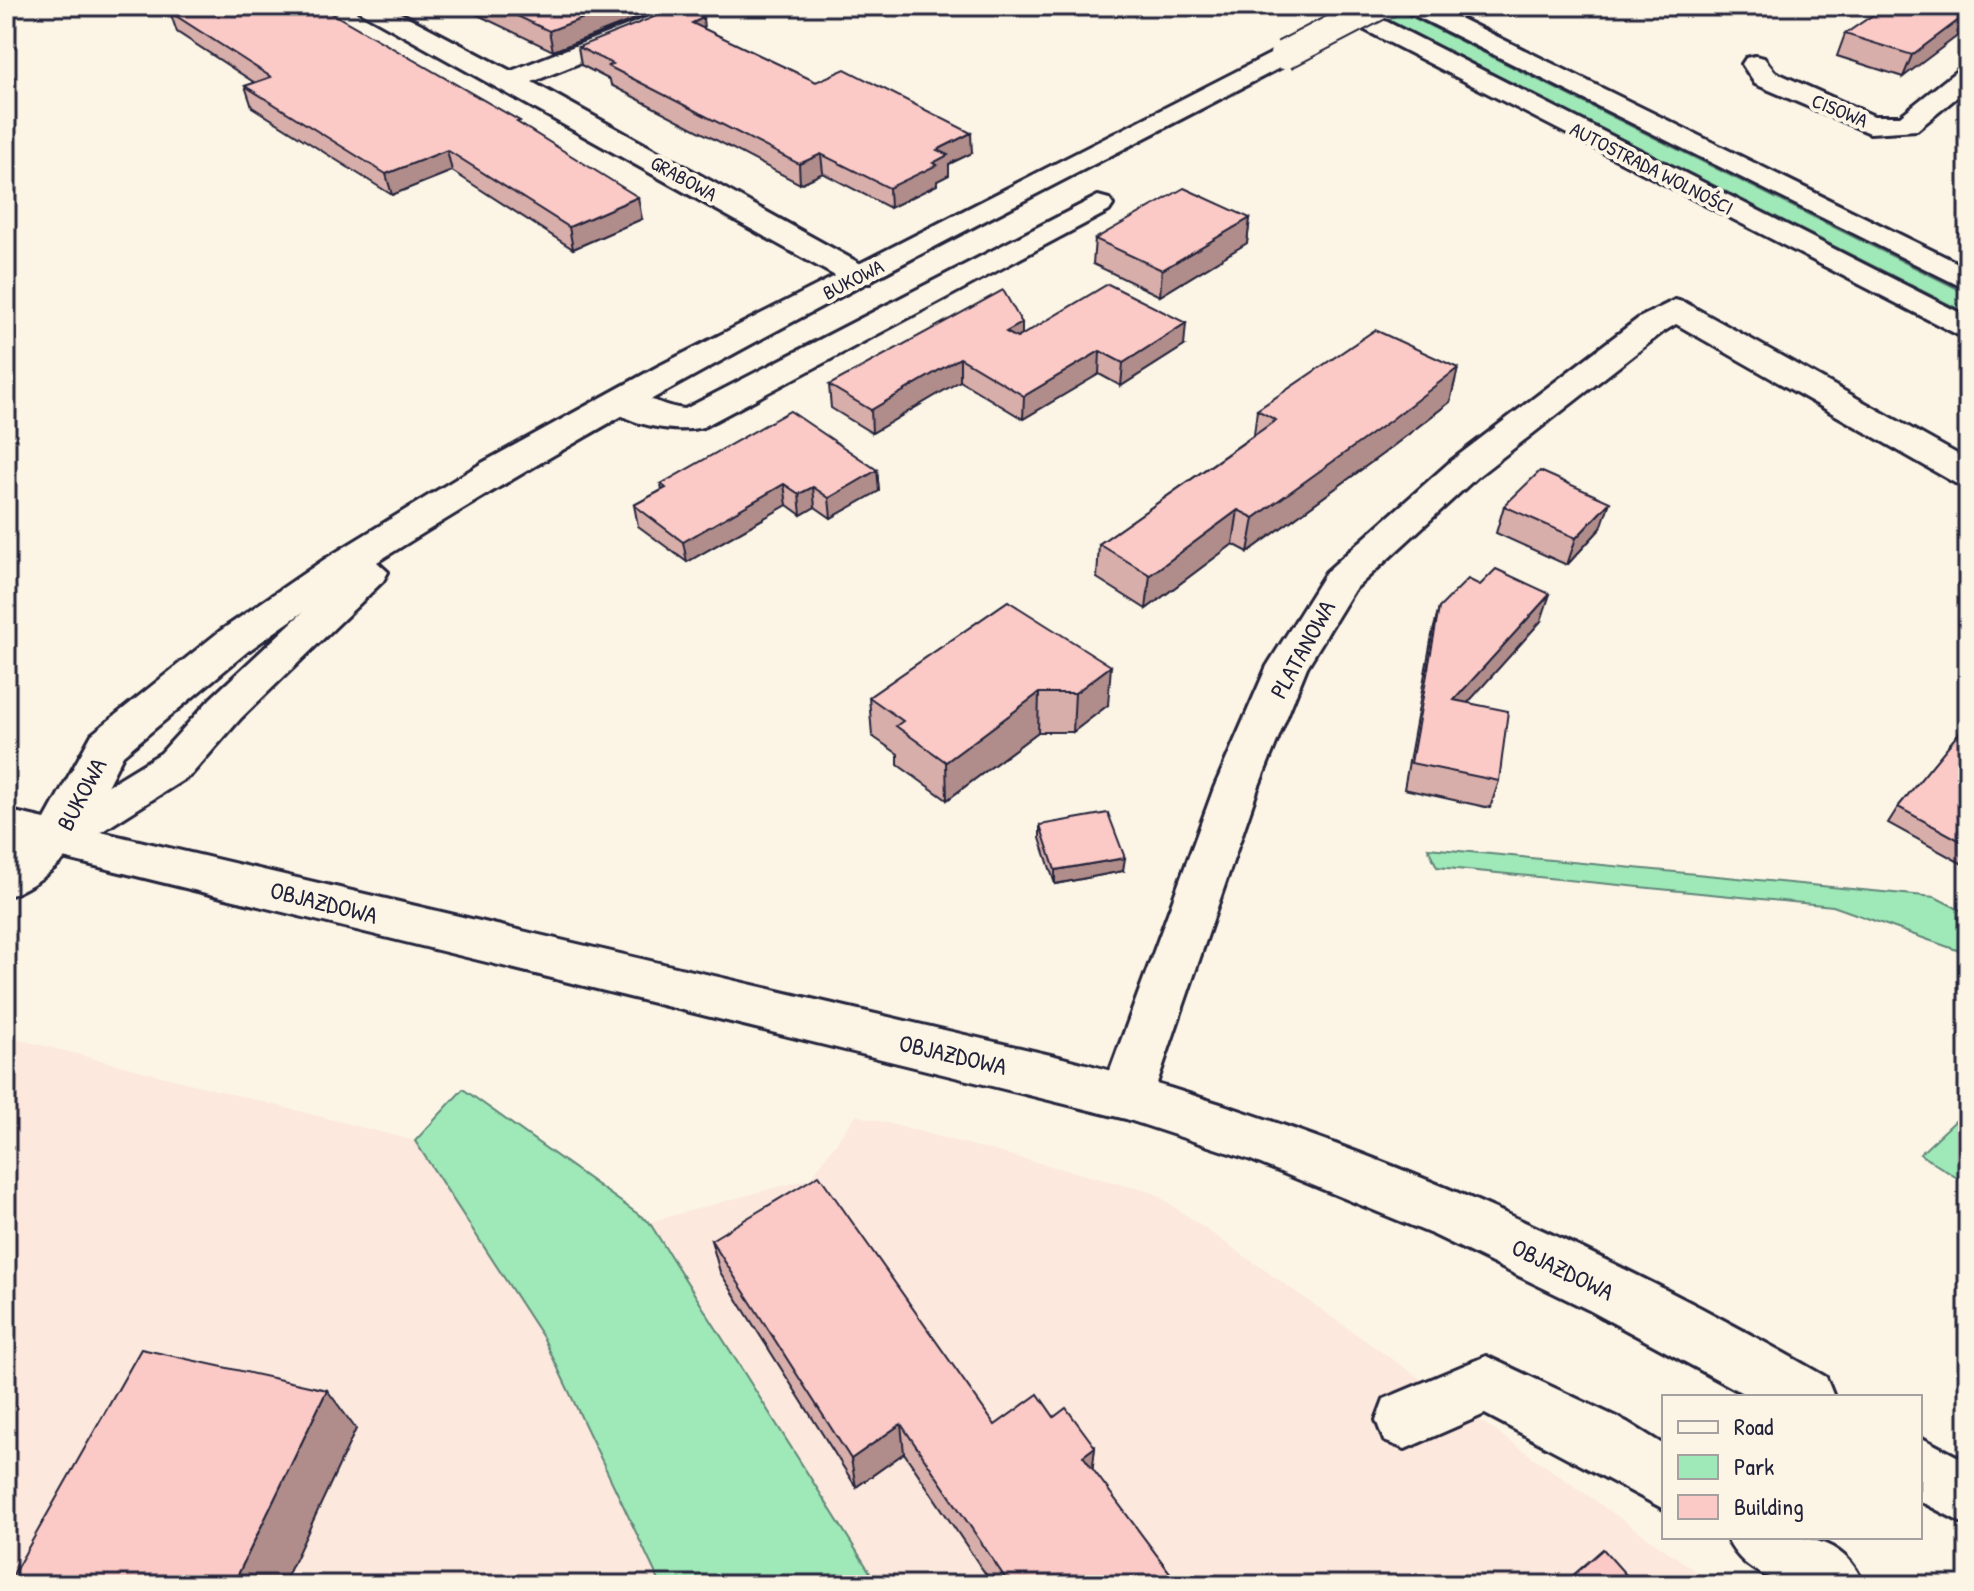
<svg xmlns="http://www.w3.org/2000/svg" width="1974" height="1591" viewBox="0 0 1974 1591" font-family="'Patrick Hand',sans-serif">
<rect width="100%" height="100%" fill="#fcf5e5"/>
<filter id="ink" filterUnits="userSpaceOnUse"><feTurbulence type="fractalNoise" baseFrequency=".0125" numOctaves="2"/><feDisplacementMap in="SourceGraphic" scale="16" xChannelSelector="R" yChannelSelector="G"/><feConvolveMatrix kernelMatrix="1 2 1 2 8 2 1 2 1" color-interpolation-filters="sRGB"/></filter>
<g filter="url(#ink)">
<g fill="#fce8dc">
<path d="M6,1036L415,1141L544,1339L661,1585H6Z"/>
<path d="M856,1115L1154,1193L1716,1585H878L649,1222L811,1178Z"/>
</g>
<g fill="#9fe8b7" stroke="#608579" stroke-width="2">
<path d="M1402,12L1968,294V314L1388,20Z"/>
<path d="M1428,848L1935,897L1968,914V954L1833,906L1437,867Z"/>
<path d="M463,1089L649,1222L878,1585H661L544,1339L415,1141Z"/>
<path d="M1968,1109V1185L1920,1154Z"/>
</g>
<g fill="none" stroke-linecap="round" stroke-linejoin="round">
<defs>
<g id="minor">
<path d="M355,6H387L511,71L677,6H713L709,11L532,82L870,269L875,276L870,283H848L359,11Z"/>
<path d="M1755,56L1764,58L1775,72L1874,116H1900L1959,69L1968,67V88L1917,130L1870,133L1755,84L1742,64L1746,58Z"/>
<path d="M1098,196L1109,199L1113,205L1109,211L703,427C676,434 621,425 604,401L609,394C635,387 659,407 685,409Z"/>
<path d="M1675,300L1686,303L1968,460V486L1955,483L1676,324L1663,332L1477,477L1354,590L1307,667L1258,788L1153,1095L1145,1111L1127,1117L1109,1111L1101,1095L1214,788L1267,666L1326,572L1451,461L1639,318Z"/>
<path d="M57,822L73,827L80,839C66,863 32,888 6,897V854L41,827Z"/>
<path d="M1486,1356L1627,1422L1664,1445V1509L1485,1414L1405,1449L1384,1441L1376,1420L1384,1399Z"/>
<path d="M1726,1537C1780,1537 1840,1525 1864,1585C1810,1585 1751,1591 1726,1537Z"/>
</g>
<g id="major">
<path d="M1284,47L1293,49L1297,55L1293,61C985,222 671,376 377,562L388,572L383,581L241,718L191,775L101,832L1059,1057C1327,1126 1586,1238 1826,1377L1834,1397H1750L1589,1310L1434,1235L1251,1160L1126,1119L6,844V810L45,819L92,734L220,631L325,559L482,463L657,367ZM303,612L211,698L161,753L107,786L123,755L248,651Z"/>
<path d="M1920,1437L1968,1462V1526L1920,1501Z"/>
</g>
<g id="highway">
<path d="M1324,6H1356L1968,317V340L1328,11Z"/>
<path d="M1402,6H1435L1968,268V290L1406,11Z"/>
</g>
</defs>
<use href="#minor" stroke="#22223b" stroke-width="6"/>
<use href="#major" stroke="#22223b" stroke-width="6"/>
<use href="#highway" stroke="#22223b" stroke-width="6"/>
<use href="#minor" fill="#fcf5e5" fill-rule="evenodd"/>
<use href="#major" fill="#fcf5e5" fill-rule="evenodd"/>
<use href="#highway" fill="#fcf5e5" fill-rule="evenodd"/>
<defs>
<path id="major-bridge" d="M1284,55L1378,6"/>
</defs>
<use href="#major-bridge" stroke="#22223b" stroke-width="32" stroke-linecap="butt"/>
<use href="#major-bridge" stroke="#fcf5e5" stroke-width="28"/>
</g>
<g fill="#d8aeaa" stroke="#22223b" stroke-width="2">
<path d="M459,6H653V12L553,51Z"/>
<path d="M1968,6L1903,77L1837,56L1845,34Z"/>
<path d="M170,12L521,125L642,219L573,249L452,171L392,195L252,107L245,86L255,83L177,32Z"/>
<path d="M704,29L816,82L972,153L949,164V175L937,181V185L890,208L823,173L800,184L611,85L610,80L581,65L578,47Z"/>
<path d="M1250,218L1247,243L1160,296L1093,264L1095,239Z"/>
<path d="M1022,335L1184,346L1121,386L1099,374L1023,419L960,381L872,433L831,408L829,385Z"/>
<path d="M1458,368L1450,402L1384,453L1248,552L1233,544L1146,609L1097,578L1099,544L1254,435L1257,410Z"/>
<path d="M877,470L879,491L831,518L815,507L801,515L787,505L687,562L638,526L634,505L662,490L661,484Z"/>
<path d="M1504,506L1601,528L1567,565L1496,533Z"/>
<path d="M1008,601L1108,705L1073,732H1038L947,800L898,765V754L872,736L869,697Z"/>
<path d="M1439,608L1541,621L1468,702L1499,781L1490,808L1404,789L1432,635Z"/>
<path d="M1968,722V867L1888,823L1898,807Z"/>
<path d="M1040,825L1123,871L1055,884L1040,838Z"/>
<path d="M711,1240L995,1425L1054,1417L1095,1447L1092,1469L1179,1585H993L904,1453L856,1487L720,1272Z"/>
</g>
<g fill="#b08d8b" stroke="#22223b" stroke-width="2">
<path d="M615,6H653V12L553,51L549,31Z"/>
<path d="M1968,13V28L1903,77L1912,55Z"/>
<path d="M703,18L705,37L692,23Z"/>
<path d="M971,133L972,153L949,164V175L937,181V185L890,208L889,188L937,150Z"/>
<path d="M447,150L452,171L392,195L386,174Z"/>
<path d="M821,154L823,173L800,184L799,164Z"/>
<path d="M638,197L642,219L573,249L569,227Z"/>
<path d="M1250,218L1247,243L1160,296L1162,270Z"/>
<path d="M1022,323V346L1006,332Z"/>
<path d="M1186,323L1184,346L1121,386L1123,363Z"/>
<path d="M1100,351L1099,374L1023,419L1024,396Z"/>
<path d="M960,358V381L872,433L871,410Z"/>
<path d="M1458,368L1450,402L1384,453L1248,552L1254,518Z"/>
<path d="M877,470L879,491L831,518L829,498Z"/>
<path d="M784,484L787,505L687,562L683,542Z"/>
<path d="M813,487L815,507L801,515L799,494Z"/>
<path d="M1610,502L1601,528L1567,565L1576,538Z"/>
<path d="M1238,510L1233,544L1146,609L1150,575Z"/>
<path d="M1550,594L1541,621L1447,726L1454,700Z"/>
<path d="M1111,666L1108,705L1073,732L1075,693Z"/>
<path d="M1039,693L1038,732L947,800L946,762Z"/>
<path d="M1125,858L1123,871L1055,884V870Z"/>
<path d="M327,1390L356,1429L283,1585H233Z"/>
<path d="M901,1424L904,1453L856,1487L851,1459Z"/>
<path d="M1095,1447L1092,1475L1083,1456Z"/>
</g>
<g fill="#fbcac6" stroke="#22223b" stroke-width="2">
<path d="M188,6H319L520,121L517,122L638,197L569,227L447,150L386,174L245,86L271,77L170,12Z"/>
<path d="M496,6H615L549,31Z"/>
<path d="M1886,6H1968V13L1912,55L1845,34Z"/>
<path d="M679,7L703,18L692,23L816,82L845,69L971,133L937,150L948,155L933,163L937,165L889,188L821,154L799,164L608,66L613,64L578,47Z"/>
<path d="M1184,188L1250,218L1162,270L1095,239Z"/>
<path d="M1108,284L1186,323L1123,363L1100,351L1024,396L960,358L871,410L829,385L1003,290L1022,323L1006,332L1017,338Z"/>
<path d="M1375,330L1458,368L1391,420L1254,518L1238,510L1150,575L1099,544L1276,420L1257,410Z"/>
<path d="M790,411L877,470L829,498L813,487L799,494L784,484L683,542L634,505L666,488L661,484Z"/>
<path d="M1540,471L1610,502L1576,538L1504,506Z"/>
<path d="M1496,569L1550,594L1454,700L1508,711L1499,781L1411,763L1439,608L1468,579L1480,585Z"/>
<path d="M1008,601L1111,666L1075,693H1039L946,762L896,726L903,721L869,697Z"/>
<path d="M1968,722V845L1898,807Z"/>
<path d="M1108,813L1125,858L1055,870L1040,825Z"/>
<path d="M819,1175L995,1425L1038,1394L1054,1417L1066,1408L1095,1447L1083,1456L1179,1585H1010L901,1424L851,1459L711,1240Z"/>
<path d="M141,1349L327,1390L233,1585H7Z"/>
<path d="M1603,1549L1635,1585H1562Z"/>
</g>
</g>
<g text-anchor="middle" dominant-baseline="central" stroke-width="8" stroke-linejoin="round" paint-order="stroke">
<g font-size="20" fill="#22223b" stroke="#fcf5e5">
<text transform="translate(1840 110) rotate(22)">CISOWA</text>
<text transform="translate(1652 168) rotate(27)">AUTOSTRADA WOLNOŚCI</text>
<text transform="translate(684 178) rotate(29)">GRABOWA</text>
<text transform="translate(853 279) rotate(-27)">BUKOWA</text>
</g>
<g font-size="24" fill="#22223b" stroke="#fcf5e5">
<text transform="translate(1302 649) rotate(-61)">PLATANOWA</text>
<text transform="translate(81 794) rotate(-62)">BUKOWA</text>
<text transform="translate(324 902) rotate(14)">OBJAZDOWA</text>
<text transform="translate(953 1054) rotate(13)">OBJAZDOWA</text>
<text transform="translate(1563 1269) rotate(26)">OBJAZDOWA</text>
</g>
</g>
<rect width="1974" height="1591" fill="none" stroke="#fcf5e5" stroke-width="32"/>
<rect x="16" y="16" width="1942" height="1559" fill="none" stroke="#22223b" stroke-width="3" filter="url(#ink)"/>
<rect x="1662" y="1395" width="260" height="144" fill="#fcf5e5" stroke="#a5a1a1" stroke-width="2"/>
<rect x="1678" y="1421" width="40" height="12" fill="#fcf5e5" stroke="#a5a1a1" stroke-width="2"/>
<text x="1734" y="1435" font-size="24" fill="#22223b">Road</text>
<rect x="1678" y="1455" width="40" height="24" fill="#9fe8b7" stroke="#a5a1a1" stroke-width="2"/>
<text x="1734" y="1475" font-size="24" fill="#22223b">Park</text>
<rect x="1678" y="1495" width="40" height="24" fill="#fbcac6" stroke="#a5a1a1" stroke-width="2"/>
<text x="1734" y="1515" font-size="24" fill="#22223b">Building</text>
</svg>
